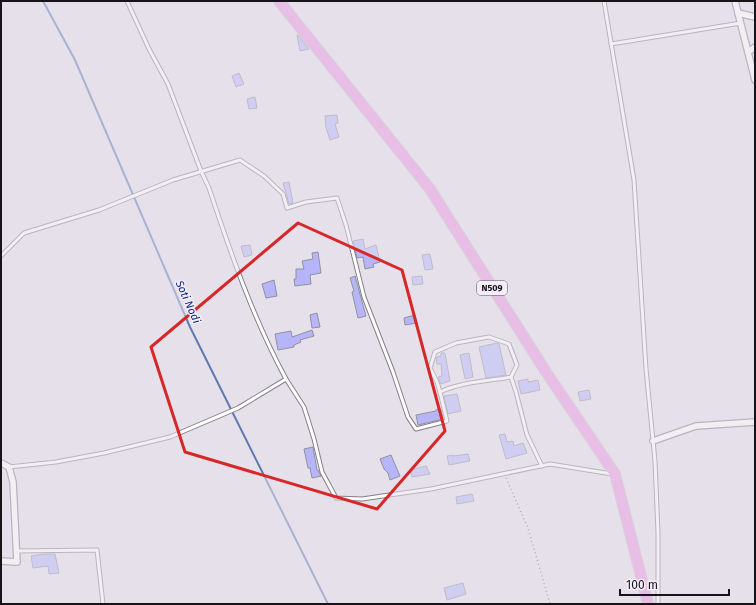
<svg xmlns="http://www.w3.org/2000/svg" width="756" height="605" viewBox="0 0 756 605" font-family="'Fira Sans',sans-serif">
<rect width="100%" height="100%" fill="#e6e0eb"/>
<g fill="none" stroke-linecap="round" stroke-linejoin="round">
<path stroke="#5e7ab1" stroke-width="2" d="M43,1L75,60L190,327L328,604"/>
</g>
<g fill="#b7b5fa" stroke="#91919c">
<path d="M297,35H298L309,49L300,51Z"/>
<path d="M239,73L244,84L236,87L232,76Z"/>
<path d="M255,97L257,108L249,109L247,99Z"/>
<path d="M337,115L338,123L335,124L339,137L330,140L326,128L325,116Z"/>
<path d="M289,182L293,203L289,204L283,183Z"/>
<path d="M363,239L365,249L376,245L380,262L373,264L374,267L365,269L363,257L357,258L353,241Z"/>
<path d="M250,245L252,255L244,257L241,246Z"/>
<path d="M318,252L321,273L310,275L311,284L295,286L294,279H296V269H304L302,261L313,259L312,253Z"/>
<path d="M430,254L433,269L425,270L422,255Z"/>
<path d="M355,276L366,316L358,318L352,292L354,291L350,278Z"/>
<path d="M422,276L423,284L413,285L412,277Z"/>
<path d="M274,280L277,296L266,298L262,284Z"/>
<path d="M317,313L320,327L312,328L310,315Z"/>
<path d="M415,315L417,323L405,325L404,318Z"/>
<path d="M312,330L314,336L300,340L301,342L294,345V347L278,350L275,334L291,331L292,337Z"/>
<path d="M497,343L499,344L506,375L486,378L479,347Z"/>
<path d="M441,353H445L450,381L441,384L438,377L442,376L441,364H437L436,358L437,357L441,356Z"/>
<path d="M469,353L473,377L465,379L460,355Z"/>
<path d="M528,379V382L538,380L540,390L521,394L518,381Z"/>
<path d="M589,390L591,399L580,401L578,392Z"/>
<path d="M457,394L461,411L448,414L444,396Z"/>
<path d="M441,409L443,419L418,425L416,415L436,411V410Z"/>
<path d="M505,434L507,442L513,441L514,446L523,443L527,453L506,459L499,435Z"/>
<path d="M313,447L317,470H318L321,476L312,478L310,468H308L304,449Z"/>
<path d="M468,454L470,461L449,465L447,456L453,455V456Z"/>
<path d="M391,455L400,476L390,480L388,473L384,469L380,459Z"/>
<path d="M426,466L430,474L412,477L410,470Z"/>
<path d="M472,494L474,501L457,504L456,497Z"/>
<path d="M44,554H55L59,573L49,574L48,566L33,568L31,556Z"/>
<path d="M463,583L466,594L447,600L444,588Z"/>
</g>
<g fill="none" stroke-linecap="round" stroke-linejoin="round">
<defs>
<g id="lane">
<path d="M604,1L634,180L646,369L655,461L658,533V604"/>
<path d="M611,44L741,23"/>
<path d="M1,256L24,233L99,210L173,180L240,160L264,176L283,194L287,208L306,202L337,198L346,225L364,297L393,372L408,417L416,429L447,421L440,392C461,382 488,381 511,377L516,392L527,435L542,466"/>
<path d="M286,379L304,407L314,439L322,472L336,498L362,499L431,489L550,464L612,474"/>
<path d="M440,392L437,382L430,368L435,352L456,343L489,337L509,344L517,365L511,377"/>
<path d="M9,467L56,462L104,453L170,437L238,408L286,379C253,318 231,254 209,188L201,171L168,84L149,49L127,1"/>
<path d="M17,551L97,550L103,604"/>
</g>
<g id="street">
<path d="M735,1L755,80"/>
<path d="M738,13L755,17"/>
<path d="M748,52L755,47"/>
<path d="M653,441L696,426L755,422"/>
<path d="M1,463L9,467L13,482L17,562L1,561"/>
</g>
<path id="highway" d="M279,1L430,189L546,372L615,474L648,604"/>
</defs>
<use href="#lane" stroke="#847f89" stroke-width="5"/>
<use href="#street" stroke="#847f89" stroke-width="8"/>
<use href="#highway" stroke="#c2c2c3" stroke-width="12"/>
<path stroke="#767279" stroke-width="1.5" stroke-dasharray="1 3" stroke-linecap="butt" d="M506,478L528,528L550,604"/>
<use href="#lane" stroke="#fff" stroke-width="3"/>
<use href="#street" stroke="#fff" stroke-width="5.5"/>
<use href="#highway" stroke="#ea93e0" stroke-width="10"/>
</g>
<path d="M0 0H756V605H0ZM298,223L402,270L445,431L377,509L185,452L151,347Z" fill="#e6e0eb" fill-opacity=".55" fill-rule="evenodd"/>
<path fill="none" stroke="#d62828" stroke-width="3" stroke-linejoin="round" d="M298,223L402,270L445,431L377,509L185,452L151,347Z"/>
<g text-anchor="middle" dominant-baseline="central" stroke-width="3" stroke-linejoin="round" paint-order="stroke">
<rect fill="#f3edf9" stroke="#58555c" stroke-width="1" x="477" y="281" width="30" height="14" rx="3"/>
<g font-size="9" font-weight="bold" fill="#161418">
<text x="492" y="288">N509</text>
</g>
<g font-size="11" font-style="italic" fill="#001f77" stroke="#f3edf9">
<text transform="translate(188 302) rotate(66)">Soti Nodi</text>
</g>
</g>
<rect width="756" height="605" fill="none" stroke="#161418" stroke-width="4"/>
<path d="M620 589v6h109v-6" fill="none" stroke="#161418" stroke-width="2"/>
<text x="626" y="589" font-size="12" fill="#161418" stroke="#f3edf9" stroke-width="3" paint-order="stroke">100 m</text>
</svg>
